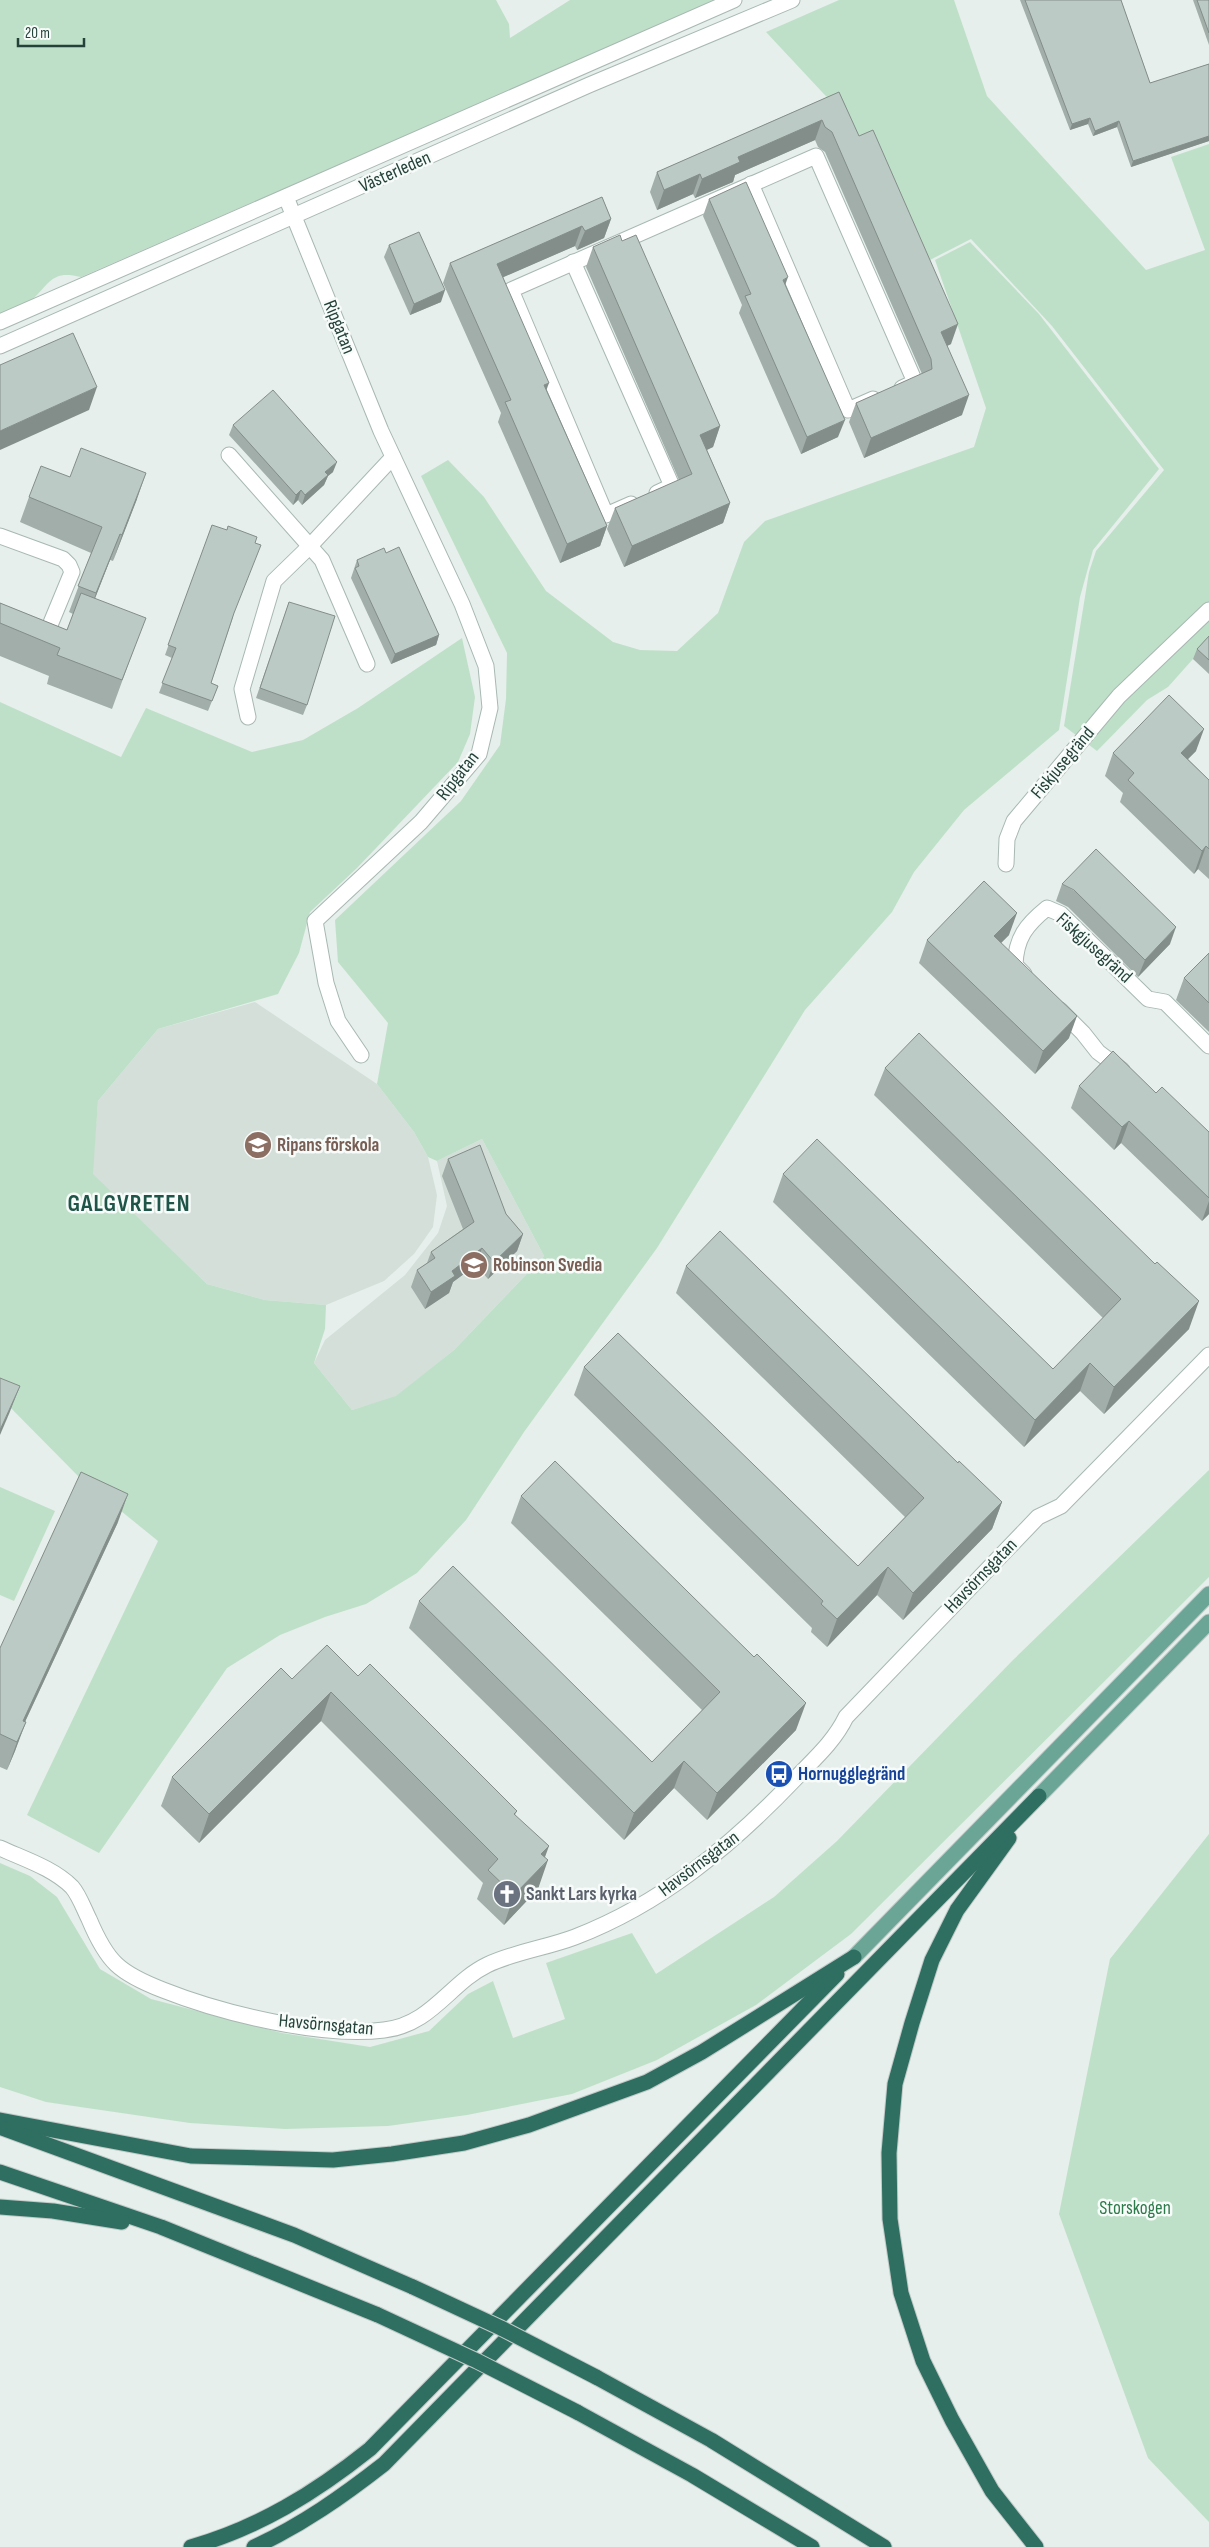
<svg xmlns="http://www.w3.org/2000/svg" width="1209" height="2547" viewBox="0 0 1209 2547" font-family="'Sofia Sans Condensed',sans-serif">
<rect width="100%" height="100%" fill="#e6efeb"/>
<g fill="#d4dfda">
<path d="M255,1002L377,1084L414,1132L428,1157L437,1195L433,1227L414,1254L384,1281L326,1305L265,1300L207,1284L92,1174L98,1101L158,1029Z"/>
<path d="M482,1139L544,1256L454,1350L396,1397L352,1410L314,1363L325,1340L405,1275L438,1233L447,1206L437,1161Z"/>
</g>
<g fill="#bfe0c8">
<path d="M0,0H496L509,24L510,38L570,0H717L81,277C52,270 51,282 32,300C25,307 10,310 0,315Z"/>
<path d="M839,0H954L987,96L1146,270L1205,250L1171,157L1209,144V641L1168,687L1147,700L1097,751L1064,726L1089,572L1096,551L1164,470L1052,326L971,239L928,261L851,139L837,108L766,32Z"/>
<path d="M970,242L1039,314L1159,469L1093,550L1080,597L1059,730L964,810L914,872L892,912L805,1010L657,1248L524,1432L466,1520L417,1573L366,1604L325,1617L280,1635L227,1668L99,1853L27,1815L158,1541L79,1477L0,1397V702L121,757L146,708L252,752L303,740L358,708L462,638L475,697L470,734L458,762L357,868L310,912L299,953L278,994L158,1029L98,1101L93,1174L207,1284L265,1300L326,1305L325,1329L314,1363L352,1410L396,1396L454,1350L544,1256L482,1139L437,1161L428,1157L414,1132L377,1084L388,1023L338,962L335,920L461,801L500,745L506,699L507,653L421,476L448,460L484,497L546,591L613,642L640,650L677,651L718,613L744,542L765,521L974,447L986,408L935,260Z"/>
<path d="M1209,1470V1577L851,1934L756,2005L657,2060L572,2094L467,2115L388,2126L285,2129L190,2123L46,2102L0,2087V1863L30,1876L57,1897L100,1969L151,1999L282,2033L370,2047L429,2031L468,1994L493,1981L513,2038L565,2019L546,1963L632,1933L656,1974L774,1897L837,1841L1013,1660Z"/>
<path d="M0,1487L55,1511L14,1601L0,1595Z"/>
<path d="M1209,1834V2522L1148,2458L1059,2214L1110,1959Z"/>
</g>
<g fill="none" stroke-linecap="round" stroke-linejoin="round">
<defs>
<g id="minor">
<path d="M751,184L848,410L873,399"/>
<path d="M286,197L381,431L462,604L486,666L490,708L479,754L421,822L315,921L326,983L338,1021L361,1055"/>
<path d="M573,262L672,486L657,493"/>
<path d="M0,322L734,0"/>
<path d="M0,346L589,85L792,0"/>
<path d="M229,455L322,560L367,664"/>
<path d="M631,504L606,515L511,290L816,156L915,382L902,388"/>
<path d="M0,536L63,559L69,565L72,572L48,630L36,636L0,622"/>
<path d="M248,717L242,689L274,581L309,547L393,457"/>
<path d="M1006,864L1007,839L1014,821L1119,696L1209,610"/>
<path d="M1024,974L1015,965C1016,938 1026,925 1047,908L1061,914L1148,999L1165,1002L1209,1046"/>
<path d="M1060,1010L1083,1033L1098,1052L1122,1070"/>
<path d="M0,1848C24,1859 53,1868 72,1887C79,1895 84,1909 89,1919C107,1962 119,1973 163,1990C221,2013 322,2038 384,2030C431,2025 450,1983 487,1965C514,1952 546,1948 575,1937C661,1904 731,1846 794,1780C813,1760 834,1742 846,1717L1038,1517L1061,1506L1209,1355"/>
</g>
<g id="major">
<path d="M1039,1796L1209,1622"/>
<path d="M854,1957L1209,1594"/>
</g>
<g id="highway">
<path d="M1009,1838L957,1910L932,1960L912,2023L895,2084L889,2153L890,2219L901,2293L923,2361L952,2420L992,2491L1036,2547"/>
<path d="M0,2120L191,2156L333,2160L392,2154L464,2143L529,2125L647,2082L702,2052L854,1957"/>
<path d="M2,2128L294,2235L413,2287"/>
<path d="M0,2172L161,2227L378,2315"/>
<path d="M0,2207L53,2211L122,2222"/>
<path d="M596,2377L711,2440L884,2547"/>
<path d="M577,2412L692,2475L812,2547"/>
<path d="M191,2547C258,2528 315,2493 370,2449L837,1974"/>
<path d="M254,2547C302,2525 343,2496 384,2464L1039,1796"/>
</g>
</defs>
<use href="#minor" stroke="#a8b8b2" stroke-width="17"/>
<use href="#major" stroke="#c2cac8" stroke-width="17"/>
<use href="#highway" stroke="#c2cac8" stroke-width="17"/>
<use href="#minor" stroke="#fff" stroke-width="15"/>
<use href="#major" stroke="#6aa596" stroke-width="15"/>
<use href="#highway" stroke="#2f6f62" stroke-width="15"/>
<defs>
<g id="highway-bridge">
<path d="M413,2287L501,2328L596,2377"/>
<path d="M378,2315L477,2361L577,2412"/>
</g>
</defs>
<use href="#highway-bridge" stroke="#c2cac8" stroke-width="17" stroke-linecap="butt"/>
<use href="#highway-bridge" stroke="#2f6f62" stroke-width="15"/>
</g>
<g fill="#a1aea9">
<path d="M1020,0H1121L1150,83L1209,64V141L1131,167L1117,127L1093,136L1088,124L1070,130Z"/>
<path d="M1193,0H1209V45Z"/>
<path d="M839,92L951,344L947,346L962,415L864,458L849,422L856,403L922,374L825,152L818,147L815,140L735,175L733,182L695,198L693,194L657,210L650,192L657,172Z"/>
<path d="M602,197L611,219L604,238L577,250L575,246L503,277L547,390L607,526L600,546L560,563L498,422L501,413L443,283L450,263Z"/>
<path d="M709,199L785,285L838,437L801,454L739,313L742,305L703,216Z"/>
<path d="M622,241L720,426L713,447L707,450L730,503L723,523L624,567L607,529L615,508L679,480L586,267L593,247Z"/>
<path d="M389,245L441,302L410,315L384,257Z"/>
<path d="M233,425L333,472L328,476L324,485L302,505L298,500L293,505L229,435Z"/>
<path d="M70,477L137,499L113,561L110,560L95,598L135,646L112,709L47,684L49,676L0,656V603L67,630L73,614L69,612L91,553L20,522L29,497Z"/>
<path d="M212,525L233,617L211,683L218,686L208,711L159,693L172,658L165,655Z"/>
<path d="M386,553L439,635L436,645L391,664L351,578L357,560Z"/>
<path d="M289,602L307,705L303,715L256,698Z"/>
<path d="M1209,636V674L1193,659L1197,649Z"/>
<path d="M1196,751L1188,759L1209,780V879L1198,869L1194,874L1120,802L1123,793L1105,776L1113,753Z"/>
<path d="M1062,884L1170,944L1138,977L1068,907L1056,901Z"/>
<path d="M1009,935L1001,943L1069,1038L1035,1074L919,963L927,940Z"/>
<path d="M1209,953V1032L1176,1000L1184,978Z"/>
<path d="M885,1068L1189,1329L1104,1414L1080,1391L1024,1447L773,1202L783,1174L1053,1369L1103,1318L874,1095Z"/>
<path d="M1079,1086L1156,1093L1209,1132V1214L1202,1221L1121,1143L1114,1150L1071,1108Z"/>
<path d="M448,1159L506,1214L523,1234L517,1251L488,1279L476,1265L453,1282L449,1293L425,1309L411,1287L417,1270L427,1263L431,1252L463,1229L442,1176Z"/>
<path d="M686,1266L958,1463L1002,1502L992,1529L903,1620L877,1595L827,1647L811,1632L812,1628L574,1395L584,1367L858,1566L905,1517L676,1293Z"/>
<path d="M521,1496L796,1730L707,1820L674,1788L624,1840L409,1628L419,1601L652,1762L702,1710L511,1523Z"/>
<path d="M118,1522L25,1722L15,1751L7,1770L0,1767V1648Z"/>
<path d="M358,1676L517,1811L515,1815L545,1857L538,1889L504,1925L477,1899L483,1883L321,1721L199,1843L161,1806L172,1777L292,1679Z"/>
</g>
<g fill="#838d89">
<path d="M1090,118L1088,124L1070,130L1072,124Z"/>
<path d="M822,120L815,140L735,175L733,182L695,198L702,179L738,157Z"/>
<path d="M1119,121L1117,127L1093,136L1095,131Z"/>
<path d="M1209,136V141L1131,167L1133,161Z"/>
<path d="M700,174L693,194L657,210L664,190Z"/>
<path d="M611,219L604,238L577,250L585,231Z"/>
<path d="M582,226L575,246L490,283L497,264Z"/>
<path d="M788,277L782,294L783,280Z"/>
<path d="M445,290L441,302L410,315L414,304Z"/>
<path d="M958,324L951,344L934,352L941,332Z"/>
<path d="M549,383L542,402L544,385Z"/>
<path d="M97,387L89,410L0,450V431Z"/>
<path d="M969,395L962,415L864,458L871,438Z"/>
<path d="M845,420L838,437L801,454L807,437Z"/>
<path d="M720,426L713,447L693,456L700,435Z"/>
<path d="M337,462L333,472L328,476L324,485L302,505L305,495L325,472Z"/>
<path d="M146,473L137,499L113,561L122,535Z"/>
<path d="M301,490L298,500L293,505L296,495Z"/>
<path d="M730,503L723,523L624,567L632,546Z"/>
<path d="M607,526L600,546L560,563L567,544Z"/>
<path d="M120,534L110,560L87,619L96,593Z"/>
<path d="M439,635L436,645L391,664L395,654Z"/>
<path d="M1204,729L1196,751L1172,775L1181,753Z"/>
<path d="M1206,846L1198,869L1194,874L1202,851Z"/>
<path d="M1017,913L1009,935L986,958L994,936Z"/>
<path d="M1176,927L1170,944L1138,977L1145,960Z"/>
<path d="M1077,1016L1069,1038L1035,1074L1043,1051Z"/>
<path d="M1129,1121L1121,1143L1114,1150L1122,1127Z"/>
<path d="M1209,1201V1214L1202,1221Z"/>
<path d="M523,1234L517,1251L488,1279L494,1262Z"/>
<path d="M482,1248L476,1265L453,1282L449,1293L425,1309L431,1292L452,1271Z"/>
<path d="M1199,1301L1189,1329L1104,1414L1114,1387Z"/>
<path d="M1090,1363L1080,1391L1024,1447L1035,1420Z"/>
<path d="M20,1386L9,1414L0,1435V1430Z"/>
<path d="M128,1494L118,1522L16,1741L23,1721Z"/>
<path d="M1002,1502L992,1529L903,1620L913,1593Z"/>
<path d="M888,1567L877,1595L827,1647L837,1619Z"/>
<path d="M331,1692L321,1721L199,1843L209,1814Z"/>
<path d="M806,1703L796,1730L707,1820L717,1793Z"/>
<path d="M26,1722L15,1751L7,1770L17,1742Z"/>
<path d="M684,1761L674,1788L624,1840L634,1813Z"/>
<path d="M549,1846L541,1868L548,1860L538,1889L504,1925L514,1895L541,1854Z"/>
</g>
<g fill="#bbcac4" stroke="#838d89">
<path d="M1025,0H1121L1150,83L1209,64V136L1133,161L1119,121L1095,131L1090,118L1072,124Z"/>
<path d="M1197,0H1209V33Z"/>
<path d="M839,92L859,136L873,130L958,324L941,332L969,395L871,438L856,403L932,369L931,359L832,132L825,127L822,120L738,157L740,162L702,179L700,174L664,190L657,172Z"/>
<path d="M746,182L788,277L783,280L845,420L807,437L745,296L751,294L709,199Z"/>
<path d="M602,197L611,219L585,231L582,226L497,264L549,383L544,385L607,526L567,544L505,402L511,400L450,263Z"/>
<path d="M419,232L445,290L414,304L389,245Z"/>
<path d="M620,235L622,241L636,235L720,426L700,435L730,503L632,546L615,508L692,474L593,247Z"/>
<path d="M73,333L97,387L0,431V365Z"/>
<path d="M273,390L337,462L325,472L328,475L305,495L301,490L296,495L233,425Z"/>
<path d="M81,448L146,473L122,535L120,534L96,593L78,586L102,527L29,497L41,466L70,477Z"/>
<path d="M212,525L227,530L228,526L257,537L255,543L261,545L234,613L211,683L218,686L212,701L162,683L176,648L168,645Z"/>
<path d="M399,547L439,635L395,654L355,568L359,566L357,560L384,548L386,553Z"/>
<path d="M81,593L146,618L122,680L57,655L60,648L0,623V603L67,630Z"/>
<path d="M289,602L335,616L307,705L260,688Z"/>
<path d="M1209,636V660L1197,649Z"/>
<path d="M1169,695L1204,729L1181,753L1209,780V849L1206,846L1202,851L1128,780L1134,773L1113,753Z"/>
<path d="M1096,849L1176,927L1145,960L1074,890L1062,884Z"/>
<path d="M984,881L1017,913L994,936L1077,1016L1043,1051L927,940Z"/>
<path d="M1209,953V1003L1184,978Z"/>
<path d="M919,1033L1155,1264L1157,1262L1199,1301L1114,1387L1090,1363L1035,1420L783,1174L817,1139L1053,1369L1121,1299L885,1068Z"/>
<path d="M1113,1051L1156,1093L1162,1087L1209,1132V1198L1129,1121L1122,1127L1079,1086Z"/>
<path d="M480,1145L506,1214L523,1234L494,1262L482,1248L452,1271L455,1276L431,1292L417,1270L435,1258L431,1252L474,1222L448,1159Z"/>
<path d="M720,1231L958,1463L959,1461L1002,1502L913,1593L888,1567L837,1619L821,1604L823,1601L584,1367L618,1333L858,1566L924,1498L686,1266Z"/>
<path d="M0,1378L20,1386L0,1430Z"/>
<path d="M555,1461L754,1657L757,1654L806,1703L717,1793L684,1761L634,1813L419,1601L453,1566L652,1762L720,1692L521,1496Z"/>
<path d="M81,1472L128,1494L23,1721L26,1722L17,1742L0,1734V1648Z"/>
<path d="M327,1645L358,1676L370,1664L517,1811L514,1814L549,1846L541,1854L548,1860L514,1895L488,1870L498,1859L331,1692L209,1814L172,1777L281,1668L292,1679Z"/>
</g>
<defs>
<symbol id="school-disc" viewBox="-11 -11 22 22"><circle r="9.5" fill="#8d6e63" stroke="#f7fbf9"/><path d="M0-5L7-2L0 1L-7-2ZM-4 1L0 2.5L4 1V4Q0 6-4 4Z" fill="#fff"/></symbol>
<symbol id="bus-disc" viewBox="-11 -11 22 22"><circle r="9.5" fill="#1a4fb4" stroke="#f7fbf9"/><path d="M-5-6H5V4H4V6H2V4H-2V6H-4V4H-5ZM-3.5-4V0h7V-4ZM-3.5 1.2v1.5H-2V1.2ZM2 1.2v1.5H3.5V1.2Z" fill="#fff"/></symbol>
<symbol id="church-disc" viewBox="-11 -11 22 22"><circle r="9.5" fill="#6b7280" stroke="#f7fbf9"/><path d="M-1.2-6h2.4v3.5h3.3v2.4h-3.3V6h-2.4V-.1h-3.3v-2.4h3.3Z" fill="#fff"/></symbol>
</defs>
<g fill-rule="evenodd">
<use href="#school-disc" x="242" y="1129" width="32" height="32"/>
<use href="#school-disc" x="458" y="1249" width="32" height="32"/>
<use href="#bus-disc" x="763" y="1758" width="32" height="32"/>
<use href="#church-disc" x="491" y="1878" width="32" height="32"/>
</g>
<g text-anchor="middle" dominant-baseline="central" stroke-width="5" stroke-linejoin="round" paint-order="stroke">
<g font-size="19" fill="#24423a" stroke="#f7fbf9">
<text transform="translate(395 172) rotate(-24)">Västerleden</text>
<text transform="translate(339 327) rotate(68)">Ripgatan</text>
<text transform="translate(1063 763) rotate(-50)">Fiskjusegränd</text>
<text transform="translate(458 776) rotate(-52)">Ripgatan</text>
<text transform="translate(1094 948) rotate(42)">Fiskgjusegränd</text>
<text transform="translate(981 1576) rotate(-46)">Havsörnsgatan</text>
<text transform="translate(699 1864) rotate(-37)">Havsörnsgatan</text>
<text transform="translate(326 2025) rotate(5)">Havsörnsgatan</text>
</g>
<g font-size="19" font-weight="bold" fill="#785e54" stroke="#f7fbf9" text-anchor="start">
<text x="277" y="1145">Ripans förskola</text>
<text x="493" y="1265">Robinson Svedia</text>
</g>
<g font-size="19" font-weight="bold" fill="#164399" stroke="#f7fbf9" text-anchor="start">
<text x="798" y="1774">Hornugglegränd</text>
</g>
<g font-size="19" font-weight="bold" fill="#5b616d" stroke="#f7fbf9" text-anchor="start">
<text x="526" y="1894">Sankt Lars kyrka</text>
</g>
<g font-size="19" fill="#2d7a4b" stroke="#f7fbf9">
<text x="1135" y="2208">Storskogen</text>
</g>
<g font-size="24" font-weight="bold" letter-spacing="1" fill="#1f5548" stroke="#f7fbf9">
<text x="129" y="1203">GALGVRETEN</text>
</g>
</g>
<path d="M18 38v8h66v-8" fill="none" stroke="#24423a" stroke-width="2.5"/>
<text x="25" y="38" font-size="15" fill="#24423a" stroke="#f7fbf9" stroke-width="4" paint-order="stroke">20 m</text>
</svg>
